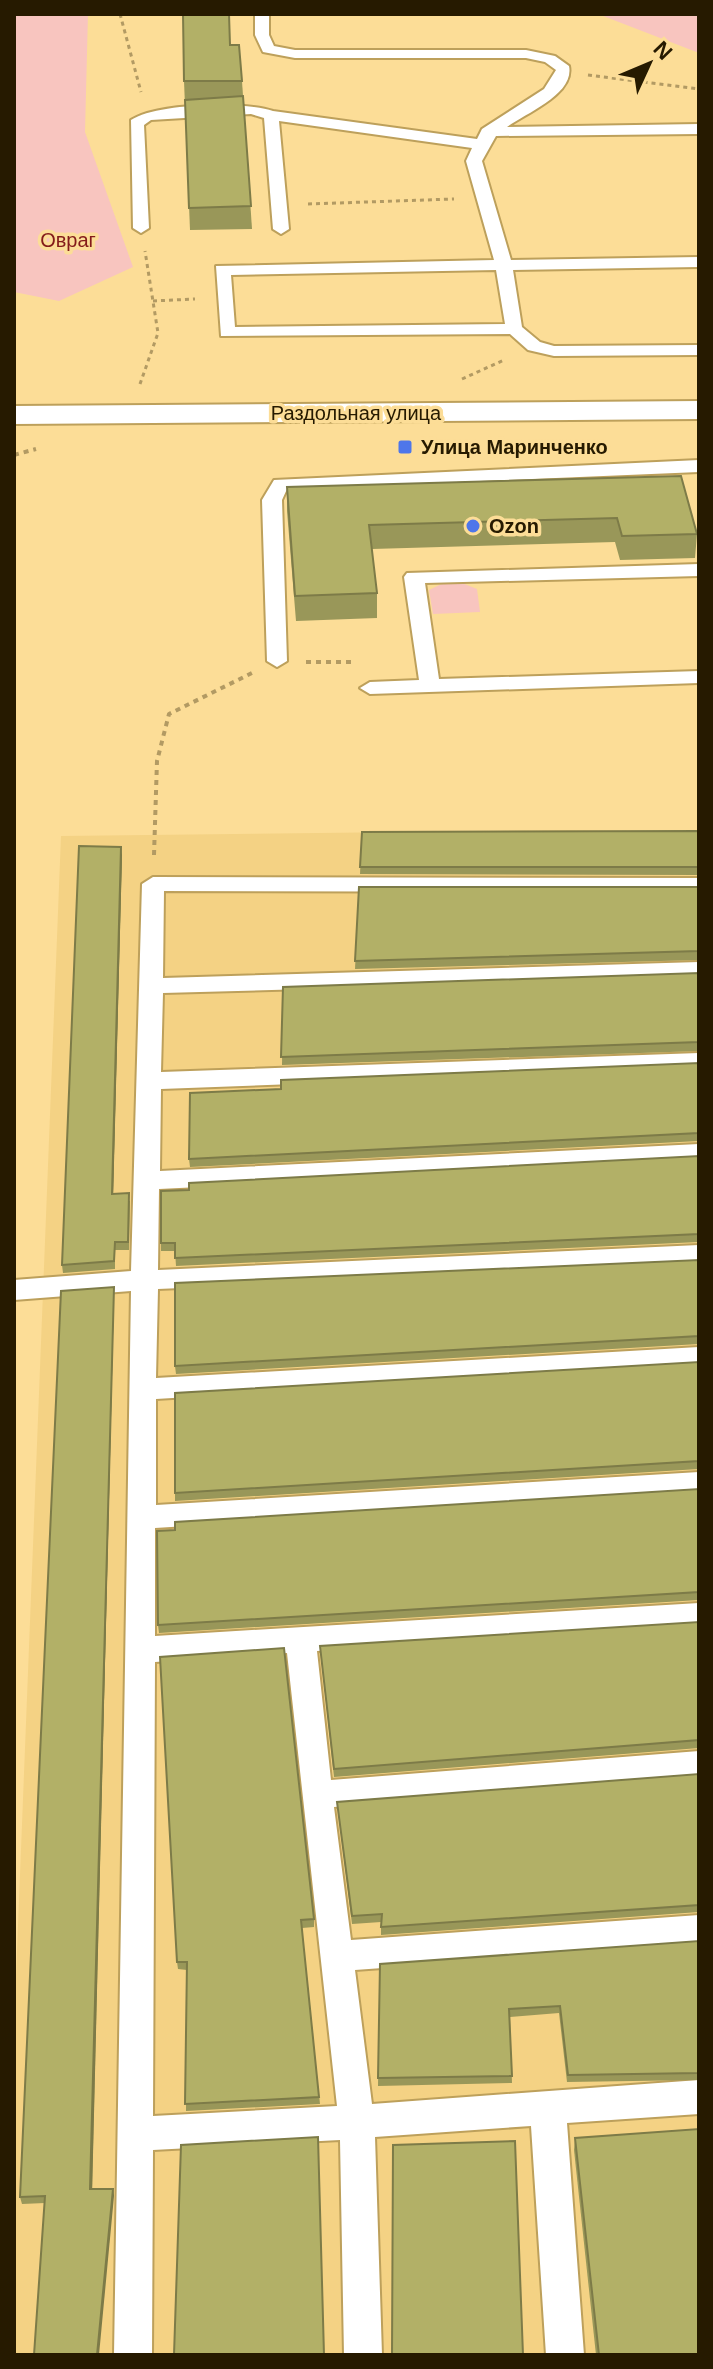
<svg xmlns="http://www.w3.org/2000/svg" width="713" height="2369" viewBox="0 0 713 2369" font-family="Helvetica,sans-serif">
<rect width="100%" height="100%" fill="#fcdd97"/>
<path fill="#f4d284" d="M573,830L699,832V2355H14V2027L61,836Z"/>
<g fill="#f8c5bf">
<path d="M14,14H88L85,132L133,267L59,301L14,292Z"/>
<path d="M598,14H699V53Z"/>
<path d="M452,579L477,589L480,612L433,614L429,590Z"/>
</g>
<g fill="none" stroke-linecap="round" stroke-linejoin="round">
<defs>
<g id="service">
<path d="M255,14H269V35L274,46L295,50H526L555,56L569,66C575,94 526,113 507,127L699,124V134L496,136L482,161L511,260L699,257V267L513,270L522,327L540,342L554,346L699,345V355L554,356L528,350L510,334L221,336L216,266L494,260L466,161L472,148L279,121L289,229L281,234L273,229L264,118L251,114L151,120L144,125L149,228L141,233L133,228L131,120C157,103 243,101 273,111L477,139L482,129L544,89L556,70L545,62L526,58H295L263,52L255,35ZM496,270L505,324L235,327L231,275Z"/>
<path d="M699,460V472L287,489L282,500L287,661L277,667L267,661L262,500L274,480Z"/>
<path d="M699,564V576L425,583L439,679L699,671V683L370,694L360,688L370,682L419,680L404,577L407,573Z"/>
<path d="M153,877L699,878V892L164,891L163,978L699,962V978L163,993L161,1072L699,1053V1069L161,1089L160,1171L699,1144V1162L159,1189L158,1270L699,1245V1265L158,1289L156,1378L699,1347V1367L156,1399V1505L699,1472V1494L155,1528V1636L699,1603V1627L317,1651L331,1780L699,1751V1779L334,1807L351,1940L699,1915V1945L355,1970L372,2104L699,2080V2114L567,2123L584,2355H546L531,2126L375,2137L382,2355H344L340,2140L153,2150L152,2355H114L131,1291L14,1300V1280L131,1271L142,884ZM287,1653L337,2106L153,2116L155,1662Z"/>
</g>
<path id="secondary" d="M699,401V419L14,424V406Z"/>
</defs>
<use href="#service" stroke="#bda05b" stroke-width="4"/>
<use href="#secondary" stroke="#bda05b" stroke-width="4"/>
<g stroke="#b29a63" stroke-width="3" stroke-dasharray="4 4" stroke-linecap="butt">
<path d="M120,14L141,92"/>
<path d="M588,75L699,89"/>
<path d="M308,204L454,199"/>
<path d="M153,301L195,299"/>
<path d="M462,379L504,360"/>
<path d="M140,384L158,333L145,251"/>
</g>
<g stroke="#b29a63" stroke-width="4" stroke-dasharray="5 5" stroke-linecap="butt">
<path d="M14,455L36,449"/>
<path d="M306,662H356"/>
<path d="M154,855L157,761L169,714L254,672"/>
</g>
<use href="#service" fill="#fff" fill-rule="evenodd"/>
<use href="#secondary" fill="#fff" fill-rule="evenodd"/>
</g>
<g fill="#999759">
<path d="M230,45L242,81L252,229L190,230L184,81Z"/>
<path d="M681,476L697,534L695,558L620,560L615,542L372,549L377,593V618L296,621L287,511V487Z"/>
<path d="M699,831V875L360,874L362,832Z"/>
<path d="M122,855L113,1194L130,1201L129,1250H115V1269L63,1273L62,1265Z"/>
<path d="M359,887H699V960L355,969Z"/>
<path d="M699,973V1051L282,1065L283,987Z"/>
<path d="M699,1063V1141L190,1167L189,1159L281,1089Z"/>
<path d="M699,1156V1242L176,1266L175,1251H161V1243Z"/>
<path d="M699,1260V1344L176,1374L175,1366Z"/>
<path d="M114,1295L92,2189H113L114,2196L45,2203L22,2204L20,2197Z"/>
<path d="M699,1362V1469L175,1501V1493Z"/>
<path d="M699,1489V1600L159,1633L158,1625Z"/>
<path d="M699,1622V1748L334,1777L320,1646Z"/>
<path d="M160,1657L314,1919V1927L302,1928L320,2104L186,2111L187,1970L178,1969L177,1962Z"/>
<path d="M699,1774V1912L381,1935V1922L352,1924L337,1802Z"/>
<path d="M699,1941V2080L567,2082L559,2013L510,2017L512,2083L378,2086L380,1964Z"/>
<path d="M575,2138L699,2355H596L574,2150Z"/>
</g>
<g fill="#7d7b48">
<path d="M121,847L122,855L113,1202L112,1194Z"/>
<path d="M114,1287V1295L92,2196L90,2189Z"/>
<path d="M113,2189L114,2196L99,2355H97Z"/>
</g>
<g fill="#b2b067" stroke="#7d7b48" stroke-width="2">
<path d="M183,14H229L230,45H239L242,81H184Z"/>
<path d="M243,96L251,206L189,208L185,100Z"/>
<path d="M681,476L697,534L622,536L617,518L369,525L377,593L295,596L287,487Z"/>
<path d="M699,831V867H360L362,832Z"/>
<path d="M79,846L121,847L112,1194L129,1193L128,1242H115L114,1261L62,1265Z"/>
<path d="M359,887H699V951L355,961Z"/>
<path d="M699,973V1042L281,1057L283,987Z"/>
<path d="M699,1063V1133L189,1159L190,1093L281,1089V1080Z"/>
<path d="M699,1156V1234L175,1258V1243H161V1191L189,1190V1183Z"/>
<path d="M699,1260V1336L175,1366V1283Z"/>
<path d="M114,1287L90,2189H113L97,2355H34L45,2196L20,2197L61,1291Z"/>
<path d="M699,1362V1461L175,1493V1393Z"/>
<path d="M699,1489V1592L158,1625L157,1531L175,1530V1522Z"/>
<path d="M699,1622V1740L334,1769L320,1646Z"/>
<path d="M284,1648L314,1919L301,1920L319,2097L185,2104L187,1962H177L160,1657Z"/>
<path d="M699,1774V1905L381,1927L382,1914L352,1916L337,1802Z"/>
<path d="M699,1941V2073L568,2075L560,2006L509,2009L512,2076L378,2078L380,1964Z"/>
<path d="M699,2129V2355H599L575,2138Z"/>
<path d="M318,2137L324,2355H174L181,2145Z"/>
<path d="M515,2141L523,2355H392L393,2145Z"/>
</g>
<g fill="#4e76ea" stroke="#fcdd97" stroke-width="3">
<rect x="397" y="439" width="16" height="16" rx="4"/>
<circle cx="473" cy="526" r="8"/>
</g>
<g text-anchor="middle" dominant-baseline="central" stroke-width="7" stroke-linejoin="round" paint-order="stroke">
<g font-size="20" fill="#841b1a" stroke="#fcdd97">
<text x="68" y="240">Овраг</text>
</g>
<g font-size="20" fill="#261a00" stroke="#fcdd97">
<text x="356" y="413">Раздольная улица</text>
</g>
<g font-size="20" font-weight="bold" fill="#261a00" stroke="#fcdd97" text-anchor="start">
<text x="421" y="447">Улица Маринченко</text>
<text x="489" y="526">Ozon</text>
</g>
</g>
<rect width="713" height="2369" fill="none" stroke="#261a00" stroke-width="32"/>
<g transform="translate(649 64) rotate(46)" stroke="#fcdd97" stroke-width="6" paint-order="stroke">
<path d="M0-6L14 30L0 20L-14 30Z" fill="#261a00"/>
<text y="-12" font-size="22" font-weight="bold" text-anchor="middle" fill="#261a00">N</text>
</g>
</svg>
